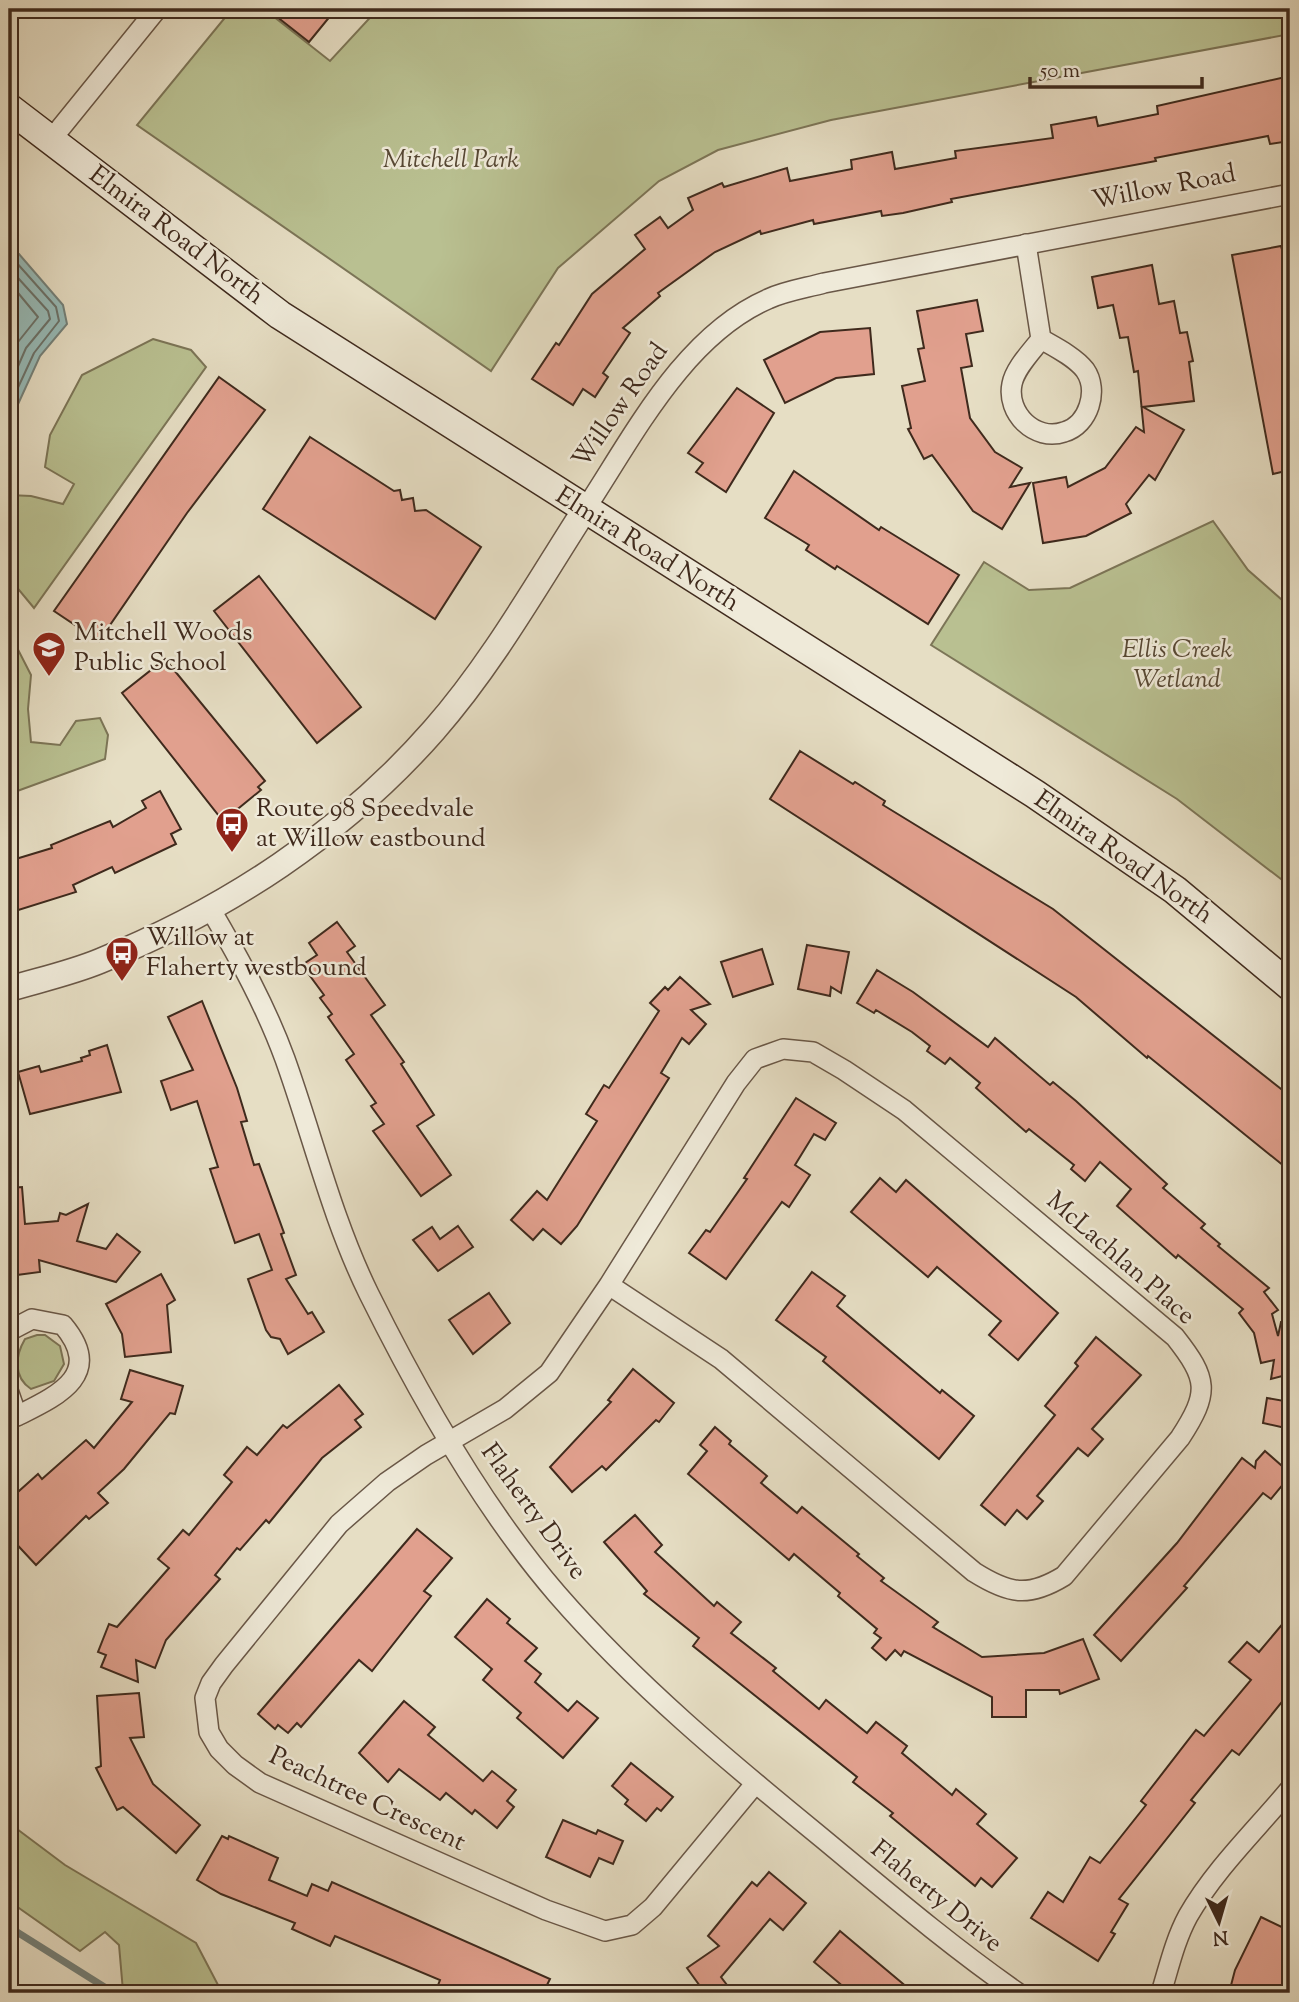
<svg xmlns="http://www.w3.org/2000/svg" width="1299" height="2002" viewBox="0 0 1299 2002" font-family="'Sorts Mill Goudy',serif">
<rect width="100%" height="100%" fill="#e6dec4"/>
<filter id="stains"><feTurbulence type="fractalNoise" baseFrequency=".00286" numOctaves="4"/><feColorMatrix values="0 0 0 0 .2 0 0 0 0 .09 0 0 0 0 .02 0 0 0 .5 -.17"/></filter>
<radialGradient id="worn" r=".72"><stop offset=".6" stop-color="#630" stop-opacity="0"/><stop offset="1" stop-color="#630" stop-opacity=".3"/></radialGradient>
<g fill="#b9c091" stroke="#7c7557" stroke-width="2">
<path d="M232,9H264L330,61L378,9H1290V34L831,120L718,150L659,181L558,268L491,371L137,125Z"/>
<path d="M153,339L191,350L206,367L34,608L9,578V495L31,496L63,504L74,484L45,467L50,435L82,375Z"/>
<path d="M1213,521L1248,570L1290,607V886L1177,799L931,645L984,562L1029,590L1070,588Z"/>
<path d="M9,632L31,675L28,709L31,742L60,745L76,721L100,718L108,735L105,759L9,794Z"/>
<path d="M37,1335H45L60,1346L64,1364L54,1381L31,1389C13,1377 15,1356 25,1339Z"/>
<path d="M9,1823L65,1865L196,1943L218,1985L234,1992L273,1985L294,1993H128L123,1991L119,1945L105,1932L80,1951L9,1901Z"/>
</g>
<path fill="#97bbb8" stroke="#74817a" stroke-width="2" d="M9,252L19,254L63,305L67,324L40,356L14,413L9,416Z"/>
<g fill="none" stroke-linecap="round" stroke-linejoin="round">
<g stroke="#6b726a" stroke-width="2">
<path d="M9,259L15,261L56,307L59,321L34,353L9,407"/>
<path d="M9,268L48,311L50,319L26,348L9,387"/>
<path d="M9,282L38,317L18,342L9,361"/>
</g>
<path stroke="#74817a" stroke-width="7" d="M9,1927L114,1993"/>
</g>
<g fill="#e1a08e" stroke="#3f2a1d" stroke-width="2">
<path d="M267,9H336L309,42Z"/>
<path d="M1290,76V141L1270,144L1268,136L1155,158L1156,161L951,199L952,202L903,213L882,216L881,211L814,224L813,220L761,234L760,231L715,252L658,293L660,296L623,328L630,333L603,373L608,377L595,397L583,389L573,405L532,379L556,343L559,345L592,294L645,249L635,235L660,217L668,228L693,210L688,198L722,183L724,187L787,168L790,181L852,169L851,160L892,152L895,169L956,158L955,151L1053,138L1051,125L1096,117L1098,126L1158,114L1157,106Z"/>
<path d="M1281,246L1283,253L1290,251V470L1273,474L1232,255Z"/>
<path d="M1152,265L1159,304L1174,301L1180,333L1187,332L1193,361L1189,362L1194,401L1143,407L1184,430L1155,480L1149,475L1126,504L1131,513L1086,536L1043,543L1033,483L1066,477L1068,487L1105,468L1136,427L1144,432L1138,371L1134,372L1128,337L1120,338L1113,305L1098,308L1092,277Z"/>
<path d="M977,300L983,331L966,334L972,366L961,368L970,418L995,452L1022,468L1010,487L1030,483L1002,529L973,511L932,455L924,459L908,429L911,428L902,386L925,381L918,349L924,348L917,311Z"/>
<path d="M870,328L874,374L836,378L785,403L764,360L820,332Z"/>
<path d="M219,377L265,410L187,513L99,641L54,611Z"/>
<path d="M737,388L774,413L726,492L696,472L703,463L688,453Z"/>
<path d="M310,437L394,491L400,490L402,500L413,498L415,511L426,510L481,547L435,619L263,509Z"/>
<path d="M794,471L879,530L881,527L959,575L928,624L837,566L835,569L806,550L809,545L765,518Z"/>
<path d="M259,576L361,707L317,743L214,611Z"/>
<path d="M165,659L265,781L258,787L261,790L223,821L122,693Z"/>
<path d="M800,751L853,784L855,782L885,801L883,805L1053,909L1290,1096V1171L1148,1056L1147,1058L1076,997L770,799Z"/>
<path d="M160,791L181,829L171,834L176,844L115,873L112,867L73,885L76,892L12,912L9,901V861L52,848L51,845L110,821L113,827L146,808L142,801Z"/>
<path d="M337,922L355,946L347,952L385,1005L371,1015L404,1062L401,1064L434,1115L417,1126L451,1175L421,1196L373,1131L384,1124L371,1106L376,1103L346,1060L354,1054L328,1017L332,1014L320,998L324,995L302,965L317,955L309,943Z"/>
<path d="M807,945L849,952L841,993L831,987L830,996L798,989Z"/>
<path d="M762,949L773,984L733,997L721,962Z"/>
<path d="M877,970L913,992L988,1047L995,1038L1050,1085L1053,1082L1076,1101L1167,1184L1163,1188L1205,1224L1201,1228L1220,1244L1218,1246L1269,1288L1264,1292L1278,1310L1272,1314L1278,1336L1281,1322L1290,1323V1374L1271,1379L1274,1360L1261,1363L1254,1333L1239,1313L1243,1309L1178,1255L1176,1258L1117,1206L1131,1189L1100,1162L1085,1181L1071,1169L1074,1165L1029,1129L1026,1132L976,1088L980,1083L950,1058L945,1064L927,1051L930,1046L912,1032L876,1010L874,1013L857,1003Z"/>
<path d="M680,977L710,1004L691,1010L706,1024L689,1044L682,1038L661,1073L669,1078L577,1226L561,1244L543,1229L533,1240L511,1220L537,1191L547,1200L597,1121L586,1114L604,1085L609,1088L659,1011L650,1003L665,987L668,990Z"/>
<path d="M202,1001L237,1088L247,1121L241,1122L254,1165L259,1164L284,1233L281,1234L296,1275L286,1279L308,1314L312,1312L324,1332L288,1354L280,1339L271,1337L266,1330L248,1279L272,1270L259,1234L235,1243L210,1169L218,1167L197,1101L171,1110L161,1081L193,1070L168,1017Z"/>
<path d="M107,1045L121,1092L30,1114L18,1072L39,1066L41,1072L82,1061L81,1058L90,1055L89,1051Z"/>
<path d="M796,1098L836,1123L825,1140L814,1134L795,1165L810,1175L789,1207L782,1202L726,1279L689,1253L706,1230L710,1232L747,1179L744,1178Z"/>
<path d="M880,1178L896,1192L906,1180L1058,1313L1018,1360L989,1335L1001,1321L937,1267L928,1277L851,1212Z"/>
<path d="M22,1187L25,1224L58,1221L60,1213L66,1215L88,1204L77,1241L106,1249L117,1234L140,1252L116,1282L39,1260L40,1272L9,1276V1188Z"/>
<path d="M458,1226L473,1247L438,1271L413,1240L432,1227L440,1239Z"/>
<path d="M812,1272L845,1296L837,1306L940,1393L942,1390L974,1416L939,1459L823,1361L826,1357L776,1320Z"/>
<path d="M161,1274L175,1300L167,1305L171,1352L125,1357L122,1334L106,1304Z"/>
<path d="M489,1293L510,1323L473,1354L449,1320Z"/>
<path d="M1096,1337L1141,1375L1092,1429L1103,1439L1088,1456L1078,1448L1037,1496L1043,1501L1027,1519L1017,1510L1005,1525L981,1505L1055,1415L1045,1406L1078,1366L1075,1363Z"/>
<path d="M633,1369L674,1403L659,1422L656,1420L606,1470L602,1466L572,1492L550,1467L611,1402L608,1400Z"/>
<path d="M130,1370L183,1386L175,1414L170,1413L124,1469L98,1493L108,1503L89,1519L86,1516L36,1565L9,1536V1500L38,1474L42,1479L86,1440L94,1448L132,1402L121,1399Z"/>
<path d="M339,1385L363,1414L355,1420L361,1427L322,1458L269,1523L266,1520L240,1550L237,1548L215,1575L220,1579L166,1640L155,1668L136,1660L138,1682L101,1667L106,1655L98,1652L109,1624L117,1627L169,1568L158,1559L183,1530L189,1535L232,1482L224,1475L247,1447L257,1455L283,1425L287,1428Z"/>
<path d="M1267,1398L1290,1402V1429L1263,1423Z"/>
<path d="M715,1427L731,1441L729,1444L767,1476L761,1483L797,1513L802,1507L859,1554L857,1556L884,1578L881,1581L938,1622L933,1627L982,1657L1044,1653L1083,1639L1099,1679L1060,1694L1059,1690H1026V1717H992V1697L904,1651L901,1656L895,1650L886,1660L872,1648L881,1638L874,1633L877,1629L838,1596L840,1593L794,1554L789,1560L688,1474L707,1451L700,1445Z"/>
<path d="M1265,1451L1290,1473V1476L1271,1499L1263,1493L1184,1586L1187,1588L1121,1661L1094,1635L1177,1543L1242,1458L1255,1468L1256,1461Z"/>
<path d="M635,1515L662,1545L655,1552L714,1606L717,1602L741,1622L731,1633L776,1668L773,1671L819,1709L826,1700L867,1733L876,1722L907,1746L902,1753L952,1795L956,1789L986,1814L977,1824L1017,1858L992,1887L981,1878L975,1886L890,1816L893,1813L853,1782L857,1777L693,1646L699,1638L644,1594L647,1591L604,1542Z"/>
<path d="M417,1529L452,1558L424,1591L431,1596L372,1671L359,1660L301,1727L297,1723L288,1733L278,1725L275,1729L258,1714Z"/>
<path d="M487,1599L510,1619L507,1623L537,1648L525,1661L541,1674L535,1682L568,1711L577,1701L598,1718L563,1758L517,1718L521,1713L483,1680L492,1669L455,1637Z"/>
<path d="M1290,1615V1692L1239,1755L1232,1750L1191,1800L1195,1803L1119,1899L1128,1904L1111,1932L1115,1934L1098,1961L1031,1918L1048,1892L1063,1902L1090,1857L1100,1863L1146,1805L1141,1801L1196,1730L1204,1736L1251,1680L1229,1662L1247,1642L1259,1652Z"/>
<path d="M139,1693L144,1737L130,1738L153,1784L200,1825L176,1853L123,1807L117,1810L96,1768L101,1766L97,1696Z"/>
<path d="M404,1701L435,1727L428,1735L483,1781L492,1771L516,1790L507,1801L514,1807L497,1828L475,1810L472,1814L446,1793L440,1800L399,1769L388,1782L359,1753Z"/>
<path d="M631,1763L673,1797L661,1811L657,1808L646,1821L625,1804L628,1800L612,1786Z"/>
<path d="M563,1820L596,1834L598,1830L623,1841L613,1864L599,1858L590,1877L546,1857Z"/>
<path d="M222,1836L228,1839L229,1836L278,1858L269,1880L307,1896L312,1884L328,1891L332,1882L550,1979L543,1993H435L440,1980L335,1936L330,1946L292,1929L295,1923L221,1894L197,1880Z"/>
<path d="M769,1872L806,1903L783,1930L770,1919L721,1977L733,1993H705L687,1968L719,1946L708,1936L752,1882L757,1886Z"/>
<path d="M1261,1917L1290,1931V1968L1278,1993H1229L1235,1970Z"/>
<path d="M840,1931L914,1993H851L814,1962Z"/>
</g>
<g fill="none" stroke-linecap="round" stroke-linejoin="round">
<defs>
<g id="minor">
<path d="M50,141L157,9"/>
<path d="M1026,244L1041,339C1032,351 1015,368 1012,384C1006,413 1035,442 1064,432C1089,425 1099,390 1085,370C1075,357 1055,347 1041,339"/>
<path d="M584,511C633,437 683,336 768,299C785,291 806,288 824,283L1290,194"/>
<path d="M211,910C239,958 266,1007 285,1059C313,1137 332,1219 369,1294C420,1397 482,1507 557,1594C636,1685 729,1762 822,1838C886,1891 949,1945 1018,1993"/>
<path d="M609,1285L721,1359L974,1572C1009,1594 1028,1598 1064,1576L1180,1438C1210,1392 1208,1379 1175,1337L904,1110L844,1070L813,1052L783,1049L755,1059L736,1083L609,1285L549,1373L505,1409L426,1455L387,1482L339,1524L224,1665L211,1683L205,1698L209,1732L219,1749L235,1765L260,1783L546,1910L605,1931L632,1925L653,1907L755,1784"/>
<path d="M9,1331L32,1319L63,1325C105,1375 57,1396 17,1416L9,1393"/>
<path d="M1161,1993C1169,1967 1175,1940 1188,1916C1215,1869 1256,1830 1290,1789"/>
</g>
<path id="tertiary" d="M9,989C39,980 71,973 100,961C226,910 344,833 434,730C492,664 537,584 584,511"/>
<path id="secondary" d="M9,108L280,315L1035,794L1175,890L1290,986"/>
</defs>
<use href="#minor" stroke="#695747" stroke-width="22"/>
<use href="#tertiary" stroke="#695747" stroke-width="27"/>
<use href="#secondary" stroke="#3f2a1d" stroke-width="31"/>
<use href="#minor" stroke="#efead9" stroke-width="19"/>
<use href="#tertiary" stroke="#efead9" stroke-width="24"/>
<use href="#secondary" stroke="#efead9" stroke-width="28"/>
</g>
<defs>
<symbol id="school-pin" viewBox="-11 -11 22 30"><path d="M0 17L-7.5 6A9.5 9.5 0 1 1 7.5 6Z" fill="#8f2418" stroke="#efead9"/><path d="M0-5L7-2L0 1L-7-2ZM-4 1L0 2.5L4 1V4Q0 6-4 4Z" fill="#fff"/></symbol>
<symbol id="bus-pin" viewBox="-11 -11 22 30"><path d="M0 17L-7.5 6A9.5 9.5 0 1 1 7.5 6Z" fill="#8f2418" stroke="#efead9"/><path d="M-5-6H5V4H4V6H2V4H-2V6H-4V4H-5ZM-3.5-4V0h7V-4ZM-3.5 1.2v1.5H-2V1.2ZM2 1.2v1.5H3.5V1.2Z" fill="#fff"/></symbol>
</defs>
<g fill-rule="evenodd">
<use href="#school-pin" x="30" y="629" width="38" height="52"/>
<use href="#bus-pin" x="213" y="805" width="38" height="52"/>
<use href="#bus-pin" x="103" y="934" width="38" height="52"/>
</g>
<g text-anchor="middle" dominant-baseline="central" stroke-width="5" stroke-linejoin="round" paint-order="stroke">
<g font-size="26" font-style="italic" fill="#574834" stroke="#efead9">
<text x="451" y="160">Mitchell Park</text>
<text x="1177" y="650">Ellis Creek<tspan x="1177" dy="30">Wetland</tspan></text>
</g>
<g font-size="26" fill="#3f2a1d" stroke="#efead9">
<text transform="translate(1164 188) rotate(-11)">Willow Road</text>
<text transform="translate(176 236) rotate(37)">Elmira Road North</text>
<text transform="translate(621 406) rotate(-55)">Willow Road</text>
<text transform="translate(647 550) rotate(32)">Elmira Road North</text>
<text transform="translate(1123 858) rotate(35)">Elmira Road North</text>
<text transform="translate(1120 1259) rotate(41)">McLachlan Place</text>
<text transform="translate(533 1512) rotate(54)">Flaherty Drive</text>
<text transform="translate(367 1800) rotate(25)">Peachtree Crescent</text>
<text transform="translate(936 1897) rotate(39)">Flaherty Drive</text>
</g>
<g font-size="26" fill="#3f2a1d" stroke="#efead9" text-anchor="start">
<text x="74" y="633">Mitchell Woods<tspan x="74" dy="30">Public School</tspan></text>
<text x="256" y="809">Route 98 Speedvale<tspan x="256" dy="30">at Willow eastbound</tspan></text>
<text x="146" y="938">Willow at<tspan x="146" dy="30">Flaherty westbound</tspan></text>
</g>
</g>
<rect width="1299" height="2002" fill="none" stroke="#e6dec4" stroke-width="35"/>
<rect x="10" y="10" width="1278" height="1981" fill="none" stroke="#3f2a1d" stroke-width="3.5"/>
<rect x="18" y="18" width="1264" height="1967" fill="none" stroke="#3f2a1d" stroke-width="2"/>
<g transform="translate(1219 1922) rotate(175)" stroke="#efead9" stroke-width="5" paint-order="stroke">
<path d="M0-5L12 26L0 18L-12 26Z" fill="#3f2a1d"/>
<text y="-10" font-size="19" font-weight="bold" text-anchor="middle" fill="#3f2a1d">N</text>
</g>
<path d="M1030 77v10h172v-10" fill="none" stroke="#3f2a1d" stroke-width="3.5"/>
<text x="1040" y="77" font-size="21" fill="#3f2a1d" stroke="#efead9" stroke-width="5" paint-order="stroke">50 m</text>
<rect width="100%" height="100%" filter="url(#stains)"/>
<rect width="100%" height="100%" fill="url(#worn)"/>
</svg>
